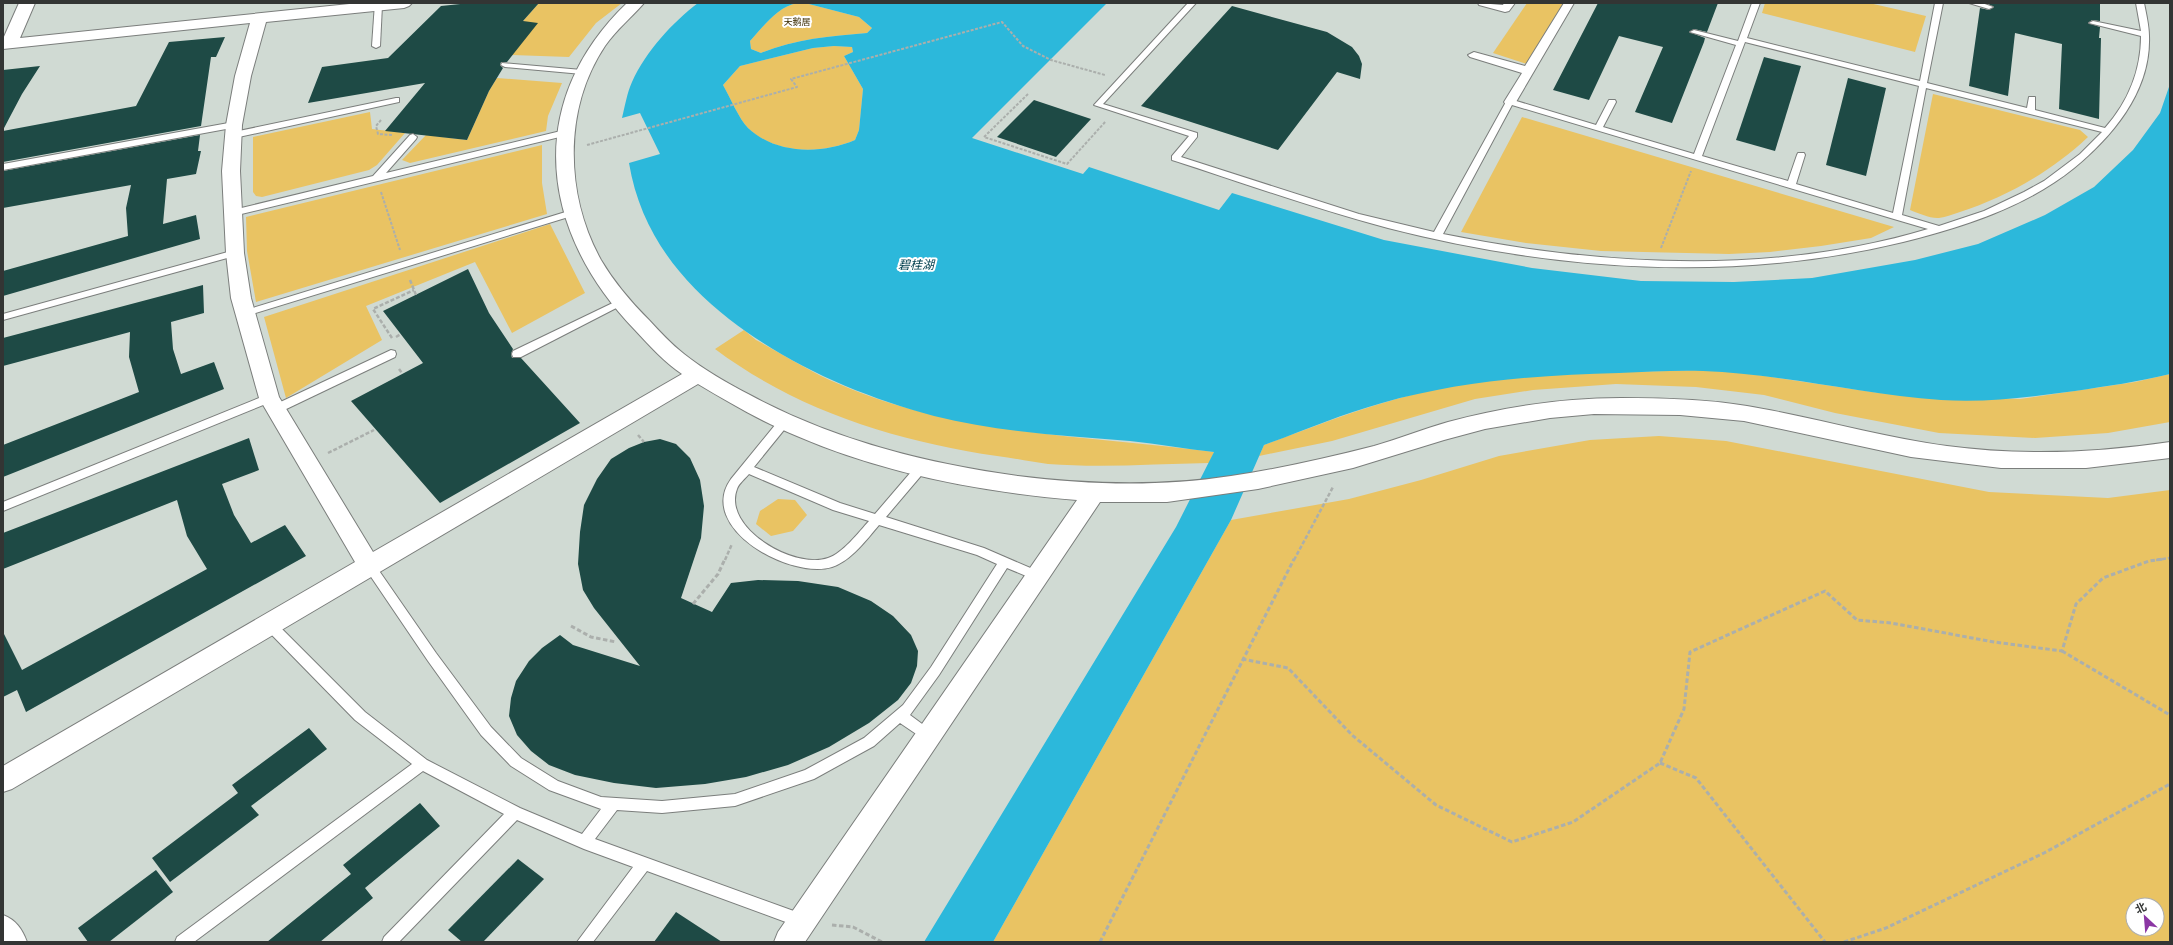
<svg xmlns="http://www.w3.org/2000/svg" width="2173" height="945" viewBox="0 0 2173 945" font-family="'Space Grotesk','Noto Sans SC',sans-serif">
<rect width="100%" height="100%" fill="#e3e7e4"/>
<path fill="#d0dad3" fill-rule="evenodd" d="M3,3H2170V941L3,942ZM2133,905H2157V929H2133Z"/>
<g fill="#e9c363" fill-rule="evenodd">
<path d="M539,3H622L596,23L569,57L512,55L523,21Z"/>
<path d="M797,3H805L859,17L872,28L867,33C830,36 795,39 761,53L751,49L750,41C763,27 777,7 797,3Z"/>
<path d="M1527,3H1565L1527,64L1493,53Z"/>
<path d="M1765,3H1869L1926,16L1915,52L1762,13Z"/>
<path d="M834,46L852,47L853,52L844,56L863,89L859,130L855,140C822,154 776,155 748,128C739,119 730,97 723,85L740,66L813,48Z"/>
<path d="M497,78L562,83L548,116L546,131L410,163L402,160L426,135L467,140L489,91Z"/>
<path d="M1933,94L2080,130L2088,137C2052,171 2007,197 1960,212C1953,214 1946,217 1939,218C1931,219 1918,213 1910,210Z"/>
<path d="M370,112L372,129L405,133L377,165L369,170L262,197L256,196L253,192V137Z"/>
<path d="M1522,117L1894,227L1871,238L1821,246L1770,252L1729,254L1601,251L1526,243L1461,232Z"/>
<path d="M542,145V183L547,214L256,302L247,251L246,217Z"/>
<path d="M550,224L585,293L512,333L475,262L366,306L382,340L286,398L264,317Z"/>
<path d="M744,330L756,340C783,354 810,372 839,384C956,435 1089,436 1214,452L1209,463C1155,464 1101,468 1048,464C1031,462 1014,458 997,456C896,441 798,411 715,349Z"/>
<path d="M1700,370L1744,373L1879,393L2020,399L2135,382L2170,374V422L2108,433L2035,438L1939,433L1835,413L1764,395L1696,387L1616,384L1533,390L1475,399L1332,441L1259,456L1264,445C1321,424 1378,401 1437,389C1524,372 1612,373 1700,370Z"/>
<path d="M1659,436L1726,441L1989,492L2108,498L2170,490V942H993L1231,520L1349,499L1421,480L1499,456L1590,440ZM2133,905H2157V929H2133Z"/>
<path d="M778,499L795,500L807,515L793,531L771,536L756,524L760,511Z"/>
</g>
<path fill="#2cb8db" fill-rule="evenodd" d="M698,3H797C777,7 763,27 750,41L751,49L761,53C795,39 830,36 867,33L872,28L859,17L805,3H1107L972,138L1083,174L1089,167L1219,210L1232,193L1384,240L1532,268L1641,281L1734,282L1812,278L1915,260L1978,244L2045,215L2094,187L2133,150L2160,113L2170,84V374C2138,382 2107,386 2075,391C2030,397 1987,403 1941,400C1861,394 1783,374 1703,371C1675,370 1647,372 1619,373C1539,375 1460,381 1382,403C1342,414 1303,431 1264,445L1231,520L993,942H924L1176,527L1214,452C1186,449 1158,444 1130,441C1065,436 998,432 934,416C860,396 790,366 729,319C677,278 640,229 629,163L660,154L640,113L622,118C625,106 627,93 632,82C646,51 672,23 698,3ZM834,46L852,47L853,52L844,56L863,89L859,130L855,140C822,154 777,155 748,128C739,119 730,97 723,85L740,66L813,48Z"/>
<g fill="#1e4a45">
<path d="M470,3H539L523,21L538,23L507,62H501L500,65L503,68L489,91L467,140L385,131L425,83L308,103L322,67L388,58L441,6Z"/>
<path d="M1598,3H1718L1707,32L1694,29L1689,32L1705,38L1704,42L1672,123L1635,112L1663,47L1619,36L1589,100L1553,90Z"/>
<path d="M1986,3H2100V21L2092,20L2088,23L2100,27L2099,38H2101L2099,119L2059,109L2062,44L2015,33L2008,96L1969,86L1980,8L1989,10L1994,7Z"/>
<path d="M1232,6L1327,32L1352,47L1359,56L1362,64L1360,79L1337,72L1278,150L1141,106Z"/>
<path d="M225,37L216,57H211L201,126L3,162V131L136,106L169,42Z"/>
<path d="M1764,57L1801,66L1775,151L1736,140Z"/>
<path d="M40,66L22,94L3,130V70Z"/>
<path d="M1848,78L1886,88L1866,176L1826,165Z"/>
<path d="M1034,100L1091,119L1056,157L997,137Z"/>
<path d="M200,135L198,151H201L196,174L167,179L163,224L196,215L200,239L3,296V271L128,236L126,208L131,185L3,208V171Z"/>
<path d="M468,269L489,313L513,349L511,354L512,358H521L580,423L440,503L351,401L423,363L383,311Z"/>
<path d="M203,285L204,313L171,322L173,349L181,374L214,362L224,389L3,477V445L139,392L129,357L130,332L3,366V338Z"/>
<path d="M249,438L259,470L222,484L234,515L251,543L285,525L306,556L26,712L17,690L3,697V632L22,670L207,569L187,536L177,500L3,569V533Z"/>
<path d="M660,439L676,444L690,458L700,480L704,506L701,538L681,598L712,612L731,583L758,580L798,581L838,587L871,601L893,616L911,635L918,651L917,666L911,683L898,700L869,723L829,747L788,765L746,777L705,784L656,788L614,783L575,775L549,765L531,751L517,735L509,716L511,698L516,681L529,661L542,648L560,635L573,645L640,666L594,608L583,590L578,564L580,532L584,505L597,479L611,459L629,448L644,442Z"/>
<path d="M309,728L327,749L251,806L259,815L170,882L152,858L238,793L232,785Z"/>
<path d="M420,803L440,826L365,888L373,898L320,942H267L351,874L343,865Z"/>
<path d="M518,859L544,879L483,942H462L448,930Z"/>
<path d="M156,870L173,892L109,942H88L78,928Z"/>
<path d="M676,912L722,942H654Z"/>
</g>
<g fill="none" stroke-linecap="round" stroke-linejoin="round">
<defs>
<g id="service">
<path d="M375,3L382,5L380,46L376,48L372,46Z"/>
<path d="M1188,3H1196L1103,104L1197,133V137L1181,157L1359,214L1434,232L1507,100H1513L1596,125L1609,100H1615L1616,102L1603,127L1694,154L1736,45L1690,32L1694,30L1738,41L1752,3H1760L1747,38L1920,81L1935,3H1943L1927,83L2027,108L2029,97H2035V110L2105,128C2128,102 2141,70 2141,36L2089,23L2093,21L2141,31L2136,3H2144C2146,13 2149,26 2149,36C2151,90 2114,135 2074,168C2026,207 1963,227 1903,242C1735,283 1555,271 1388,228C1315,209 1244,183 1172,160V156L1189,136L1094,105ZM1745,42L1919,86L1893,213L1796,184L1805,155L1804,153H1798L1797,155L1788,181L1702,156ZM1926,88L2102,132L2080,154L2044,181L2024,192L1984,211L1939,226L1902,215ZM1512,105L1894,219L1928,229C1772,276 1601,266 1443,234Z"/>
<path d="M1969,3H1982L1993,7L1989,9Z"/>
<path d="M502,63L582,70L586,72L582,74L505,67L501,65Z"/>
<path d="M396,98H399V102L234,138L230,135L234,132Z"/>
<path d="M234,122L238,125L237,127L3,170V164Z"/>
<path d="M565,130L569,133L568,135L233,216L228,213L233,210L373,176L410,135L413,134L417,137L416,139L386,173Z"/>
<path d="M572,210L575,211V215L249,315L246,316L241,313L243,311Z"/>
<path d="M235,250L240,253L238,255L3,320V314Z"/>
<path d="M621,299L626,302L624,304L521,357H513L512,354L513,351Z"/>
<path d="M391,350L395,351L396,354L395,357L280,412L276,413L271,409L272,406Z"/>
<path d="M269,394L273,395L274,398L273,401L3,511V502Z"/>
<path d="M784,418L788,419L789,422L788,425L754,467L840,503L875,514L917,465H925L926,468L925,471L886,517L984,548L1042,573L1044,576L1042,579L1038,581L1007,568L939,675L910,715L933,732L934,736L933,740L928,742L900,723L874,746L814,779L735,806L662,813L617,810L595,839L802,914L807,916L809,921L807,926L802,928L647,871L593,942H577L633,867L584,849L517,820L399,942H382L384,937L504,814L423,771L194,942H175L177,937L412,764L355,720L265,628L263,624L265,620L269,619L273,620L365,712L427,760L520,808L582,834L601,809L549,790L511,766L481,735L428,661L365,568L363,565L365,562L369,560L373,562L436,653L491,727L521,758L558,781L601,797L662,801L735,794L805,770L864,738L903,705L931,667L997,564L977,555L879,525C867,539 851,561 832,567C791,580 696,528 731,479L780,419ZM749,474L833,510L869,521C859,532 842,554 828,558C795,570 722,528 737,489C739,483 745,479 749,474Z"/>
</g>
<g id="pedestrian">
<path d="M1478,3L1503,5L1504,3H1515L1509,11L1505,12L1479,5Z"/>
<path d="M1564,3H1574L1516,102L1514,105H1506L1504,102L1522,73L1470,57L1468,55L1474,52L1525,66Z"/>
</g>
<g id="minor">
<path d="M19,3H35L20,38L359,3H412L409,6L404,8L266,22L251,76L242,125L240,171L244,253L251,298L279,397L373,552L682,374C664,362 650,346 635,330C540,232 523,103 627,3H644C631,18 616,30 605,46C563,109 565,195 601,260C614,282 631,302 649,320C660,332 671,344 684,354C704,370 727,383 750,395C834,440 924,463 1018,476C1090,485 1159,487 1231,476C1279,469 1327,458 1374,446C1399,439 1423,429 1448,422C1504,407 1562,398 1621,398C1663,398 1706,399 1747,406C1814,417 1879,437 1947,446C2022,456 2096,453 2170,442V458L2086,468H2001L1911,457L1744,421L1680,415L1594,414L1550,418L1485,429L1444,440L1353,468L1258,489L1167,502H1100L805,942H774L778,932L1077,500C982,492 885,474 797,436C762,422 730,403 698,384L12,789L3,792V766L355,562L259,398L231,298L226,253L222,171L226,125L235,76L250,23L3,49V39Z"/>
<path d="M3,915C16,920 22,929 27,942H3Z"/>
</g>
</defs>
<use href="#service" stroke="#7b7e7c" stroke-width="2"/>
<use href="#pedestrian" stroke="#7b7e7c" stroke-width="2"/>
<use href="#minor" stroke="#7b7e7c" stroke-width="2"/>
<g stroke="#abafac" stroke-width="2" stroke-dasharray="3 1.5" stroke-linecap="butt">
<path d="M1028,94L984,137L1067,164L1106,121"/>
<path d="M381,120L376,126L378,134L393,135"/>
<path d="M587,145L797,87L791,79L1002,22L1023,46L1051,60L1105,75"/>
<path d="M381,192L400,250"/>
<path d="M1661,248L1691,171"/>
</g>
<g stroke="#abafac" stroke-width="2.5" stroke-dasharray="4 2" stroke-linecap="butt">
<path d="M410,280L416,295"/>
<path d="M396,337L401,334"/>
<path d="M392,338L373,309L414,290"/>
<path d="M399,369L402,373"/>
<path d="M638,435L644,442"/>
<path d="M328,453L374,430"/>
<path d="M725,560L732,544"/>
<path d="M1294,560L1333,487"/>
<path d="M2156,560L2170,558"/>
</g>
<g stroke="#abafac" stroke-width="3" stroke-dasharray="4.5 2.5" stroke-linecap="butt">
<path d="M693,604L718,574L725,559"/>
<path d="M571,626L591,637L616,642"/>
<path d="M2062,651L2170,715"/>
<path d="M1242,659L1288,668L1352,735L1436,805L1512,842L1573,822L1660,763L1684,709L1690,652L1825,591L1857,620L1891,623L1994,642L2062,651L2076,604L2103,578L2149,561L2163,559"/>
<path d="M1660,763L1696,778L1825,942"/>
<path d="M832,925L853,927L882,942"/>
<path d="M1100,942L1294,559"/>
<path d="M1844,942L1886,928L2044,853L2170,784"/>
</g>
<use href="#service" fill="#fff" fill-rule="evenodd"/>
<use href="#pedestrian" fill="#fff" fill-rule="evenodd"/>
<use href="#minor" fill="#fff" fill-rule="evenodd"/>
</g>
<g text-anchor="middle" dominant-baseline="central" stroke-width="4" stroke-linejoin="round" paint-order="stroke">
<g font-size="9" fill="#3a2b00" stroke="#fff">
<text x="797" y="22">天鹅居</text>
</g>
<g font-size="12" font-style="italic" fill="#03404f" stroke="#fff">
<text x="916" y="265">碧桂湖</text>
</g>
</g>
<rect width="2173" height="945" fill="none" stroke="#333534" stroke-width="8"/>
<g transform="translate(2145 917) rotate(334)"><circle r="19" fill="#ffffff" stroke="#adaeae"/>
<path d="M0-3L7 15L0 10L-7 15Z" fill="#8b36a4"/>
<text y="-6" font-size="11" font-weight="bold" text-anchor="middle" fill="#333534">北</text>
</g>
</svg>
